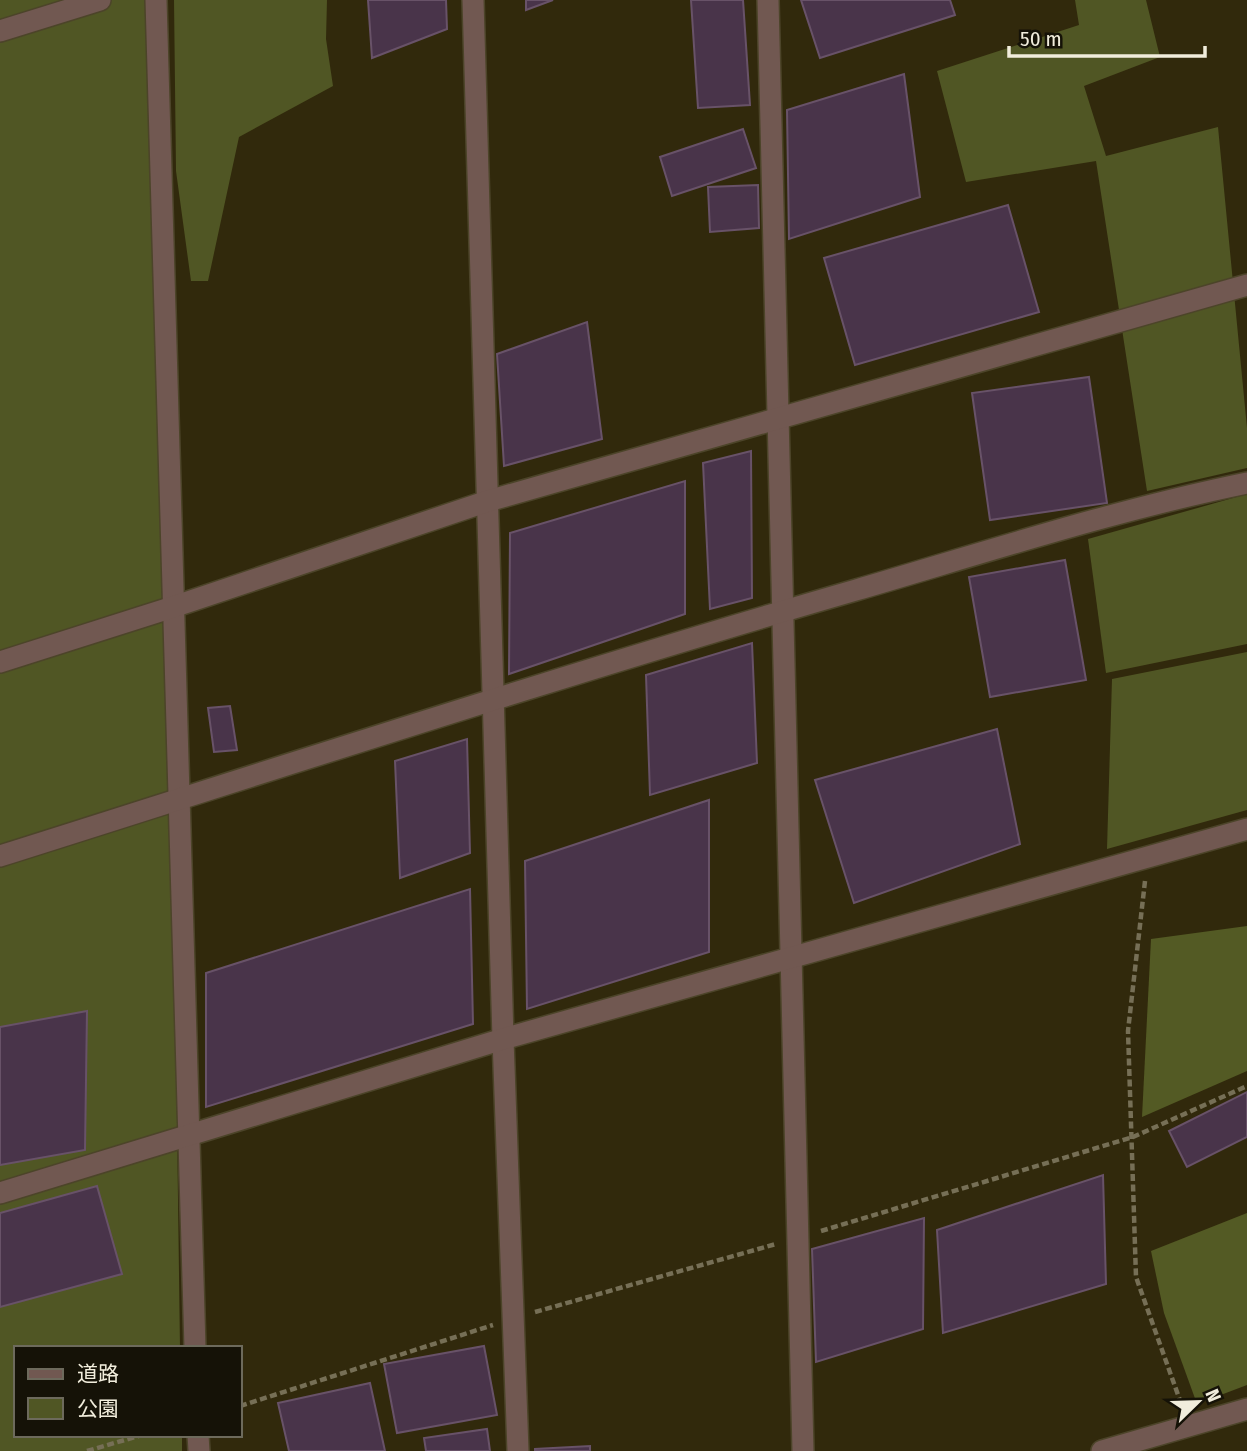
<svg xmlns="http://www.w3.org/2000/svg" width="1247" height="1451" viewBox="0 0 1247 1451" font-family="'Fira Sans Condensed','Noto Sans JP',sans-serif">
<rect width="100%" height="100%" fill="#31290c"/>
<g fill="#505624">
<path d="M0,0H155L167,375L180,1348H16V1435H182V1451H0Z"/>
<path d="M174,0H327L326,39L333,86L239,137L208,281H191L176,171Z"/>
<path d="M1075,0H1146L1160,57L1084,86L1106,156L1218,127L1247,428V468L1147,491L1096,161L966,182L937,71L1079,25Z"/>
<path d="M1247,494V644L1106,673L1088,539Z"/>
<path d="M1247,652V810L1107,849L1112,679Z"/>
</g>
<g fill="#535a24">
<path d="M1247,926V1071L1142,1117L1151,939Z"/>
<path d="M1247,1213V1385L1197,1404L1164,1313L1151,1251Z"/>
</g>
<g fill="#49344a" stroke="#685268" stroke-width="2">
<path d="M368,0H446L447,29L372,58Z"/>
<path d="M526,0H553L526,10Z"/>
<path d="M691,0H743L750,105L698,108Z"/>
<path d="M801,0H950L955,15L820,58Z"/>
<path d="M904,74L920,197L789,239L787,110Z"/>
<path d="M743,129L756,168L672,196L660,157Z"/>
<path d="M758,185L759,228L710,232L708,187Z"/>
<path d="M1008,205L1039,312L855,365L824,258Z"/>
<path d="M587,322L602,439L504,466L497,354Z"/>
<path d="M1089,377L1107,503L990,520L972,393Z"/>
<path d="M751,451L752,598L710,609L703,463Z"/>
<path d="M685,481V614L509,674L510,533Z"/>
<path d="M1065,560L1086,680L990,697L969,577Z"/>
<path d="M752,643L757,763L650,795L646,675Z"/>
<path d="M230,706L237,750L214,752L208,708Z"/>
<path d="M997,729L1020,844L854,903L815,780Z"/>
<path d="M467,739L470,853L400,878L395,761Z"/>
<path d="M709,800V952L527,1009L525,861Z"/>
<path d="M470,889L473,1024L206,1107V973Z"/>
<path d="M87,1011L85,1150L0,1165V1027Z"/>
<path d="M1247,1092V1137L1187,1167L1169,1131Z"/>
<path d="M1103,1175L1106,1284L943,1333L937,1230Z"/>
<path d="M97,1186L122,1274L0,1307V1213Z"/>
<path d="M924,1218L923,1329L816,1362L812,1249Z"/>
<path d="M484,1346L497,1415L397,1433L384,1364Z"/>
<path d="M370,1383L385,1451H289L278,1403Z"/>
<path d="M487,1429L490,1451H426L424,1438Z"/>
<path d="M590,1446V1451H535V1449Z"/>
</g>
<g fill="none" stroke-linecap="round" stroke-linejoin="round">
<defs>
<g id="minor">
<path d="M156,0L195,1348"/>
<path d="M473,0L503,1039L518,1451"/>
<path d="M768,0L803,1451"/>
<path d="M0,31L100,0"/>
<path d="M0,662L173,607L488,501L1247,285"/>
<path d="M0,856C285,766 569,673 856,590C986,552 1115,510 1247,483"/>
<path d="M0,1193L503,1039L1247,829"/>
<path d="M198,1435L199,1451"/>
<path d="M1102,1451L1247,1409"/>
</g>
</defs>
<use href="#minor" stroke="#4c4429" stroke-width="24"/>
<g stroke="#766f56" stroke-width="4.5" stroke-dasharray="7 3.5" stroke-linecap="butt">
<path d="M1145,881L1128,1031L1136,1277L1182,1406"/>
<path d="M821,1231L1133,1137L1247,1086"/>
<path d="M535,1312L776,1244"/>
<path d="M240,1406L493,1325"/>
<path d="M87,1451L142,1435"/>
</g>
<use href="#minor" stroke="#715851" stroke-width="21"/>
</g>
<rect x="14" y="1346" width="228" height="91" fill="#151207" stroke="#6d6a5c" stroke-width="2"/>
<rect x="28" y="1369" width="35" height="10" fill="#715851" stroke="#6d6a5c" stroke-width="2"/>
<text x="77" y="1381" font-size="21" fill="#f1eddc">道路</text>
<rect x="28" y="1398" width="35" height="21" fill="#505624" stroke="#6d6a5c" stroke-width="2"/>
<text x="77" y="1416" font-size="21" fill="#f1eddc">公園</text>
<g transform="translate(1198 1402) rotate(67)" stroke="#151207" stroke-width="5" paint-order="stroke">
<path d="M0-5L12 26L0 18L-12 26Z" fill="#f1eddc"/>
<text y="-10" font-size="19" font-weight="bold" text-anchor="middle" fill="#f1eddc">N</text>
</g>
<path d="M1009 46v10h196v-10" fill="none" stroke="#f1eddc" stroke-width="3.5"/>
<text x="1020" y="46" font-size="21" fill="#f1eddc" stroke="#151207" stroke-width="5" paint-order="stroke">50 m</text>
</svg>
